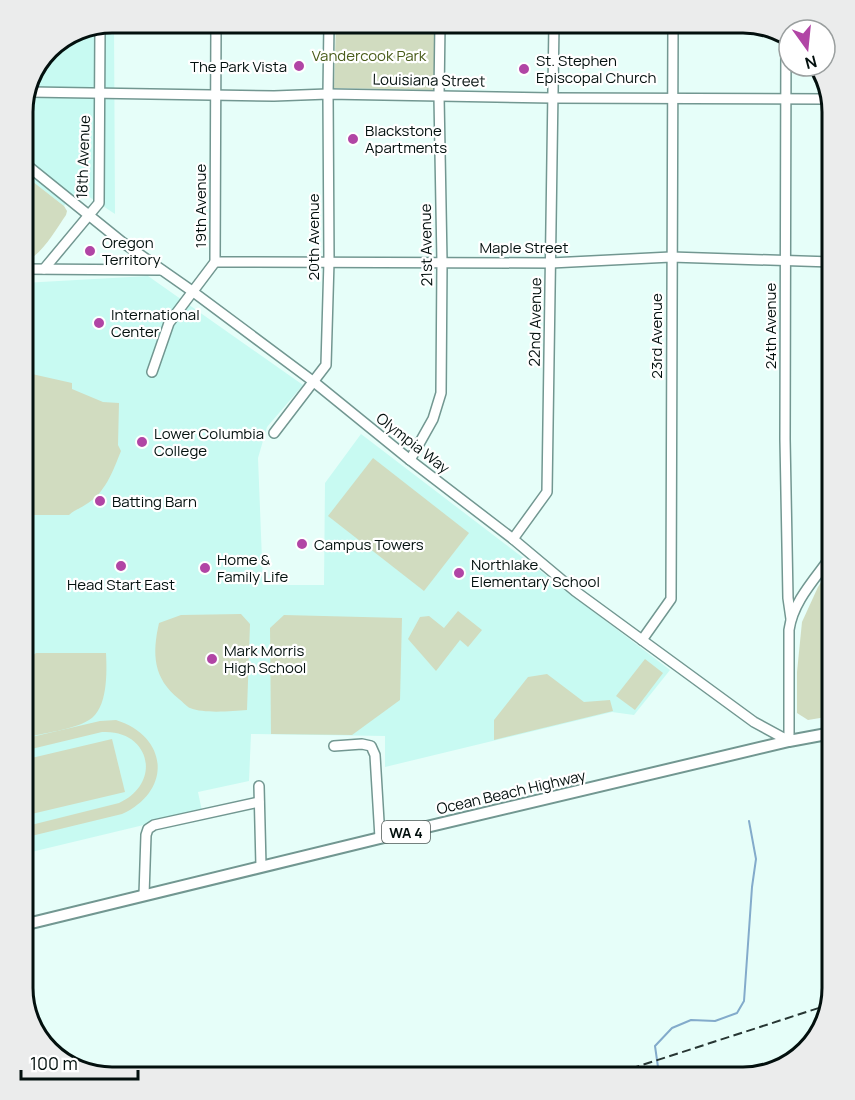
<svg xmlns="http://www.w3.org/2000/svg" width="855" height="1100" viewBox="0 0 855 1100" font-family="Manrope,sans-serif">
<rect width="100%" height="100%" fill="#e6fef9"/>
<g fill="#c8faf2">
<path d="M112,23H114L115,214L79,190L64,206L23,174V106L53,45Z"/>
<path d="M148,276L303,385L267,427L258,458L263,585H324L325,483L361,434L670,670L634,715L612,712L385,767V736L251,734L249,781L198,792L202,811L23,854V283Z"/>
</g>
<g fill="#d1dcc0">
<path d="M336,23H436L434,90L334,88Z"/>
<path d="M23,174L64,206L67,211L66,215C56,229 40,259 23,261Z"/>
<path d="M23,372L72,383V389L103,402L119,403L118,445L121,451C113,471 105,494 85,505C79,509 74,510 69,515H23Z"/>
<path d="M373,458L469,533L424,591L328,516Z"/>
<path d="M832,566V716L808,720L797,713V672L802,622L818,587Z"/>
<path d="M458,611L482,630L468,647L460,640L436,671L408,639L420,617L429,616L444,628Z"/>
<path d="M241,614L250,624L247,710C232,711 205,714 190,708C187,707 183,702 179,699C153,678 152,654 159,623L181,615Z"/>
<path d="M284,615L402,618L400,700L352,735L271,734L270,628Z"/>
<path d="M36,653H106C107,672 108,709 89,720C73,730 43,733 24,738L23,736V688L28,659Z"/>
<path d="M645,659L663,673L635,710L616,696Z"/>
<path d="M547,674L584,702L610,700L613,711L494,740V720L528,677Z"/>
<path d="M116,720C169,737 172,791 122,814L23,838V827L119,803C163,783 150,729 102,732L23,751V739L100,721Z"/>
<path d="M112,739L125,792L23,816V760Z"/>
</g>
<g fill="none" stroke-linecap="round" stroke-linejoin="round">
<path stroke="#83abcb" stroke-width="2" d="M648,1077L651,1072L658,1067L655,1046L672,1028L691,1020L715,1021L737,1013L744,1001L752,887L756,859L749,821"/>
<defs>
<g id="minor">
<path d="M786,34L785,439L788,598L791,619"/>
<path d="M30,92L274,96L328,94L552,98L828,99"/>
<path d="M23,162L122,242L192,291L314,382L410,460L513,539L575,591L754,722L789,741V630C793,601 816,578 832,555"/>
<path d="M215,262L551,263L671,257L832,262"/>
<path d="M23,269L161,270"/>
<path d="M44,269L99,203L100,27"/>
<path d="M152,372L169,323L215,262L216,23"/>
<path d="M274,433L326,365L329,261L328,94L329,23"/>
<path d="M410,460L433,419L441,393L442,262L439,96L440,23"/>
<path d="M513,539L547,492L554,23"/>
<path d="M642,640L671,599L673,23"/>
<path d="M334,746L362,744L371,746L375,755L380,838"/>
<path d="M259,786L261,866"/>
<path d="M144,895L146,835L148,829L154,825L259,802"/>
</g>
<path id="major" d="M23,925L380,838L789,741L832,733"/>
</defs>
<use href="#minor" stroke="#729791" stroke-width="12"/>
<use href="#major" stroke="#729791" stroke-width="14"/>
<use href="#minor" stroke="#fff" stroke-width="9"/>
<use href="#major" stroke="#fff" stroke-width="10"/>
<path stroke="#273633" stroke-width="2" stroke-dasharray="9 4.5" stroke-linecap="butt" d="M605,1077L828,1005"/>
</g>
<g fill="#b145a5" stroke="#fff" stroke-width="2">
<circle cx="299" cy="66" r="6"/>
<circle cx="524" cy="69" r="6"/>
<circle cx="353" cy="139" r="6"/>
<circle cx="90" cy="251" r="6"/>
<circle cx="99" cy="323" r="6"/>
<circle cx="142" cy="442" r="6"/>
<circle cx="100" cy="501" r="6"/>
<circle cx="302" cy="544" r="6"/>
<circle cx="121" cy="566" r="6"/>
<circle cx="205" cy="568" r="6"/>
<circle cx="459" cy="573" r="6"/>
<circle cx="212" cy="659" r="6"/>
</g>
<g text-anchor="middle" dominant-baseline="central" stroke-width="4.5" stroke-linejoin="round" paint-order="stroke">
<rect fill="#fff" stroke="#4f5856" stroke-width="1.5" x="382" y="821" width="48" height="22" rx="4.5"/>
<g font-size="14" font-weight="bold" fill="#03100e">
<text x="406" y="832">WA 4</text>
</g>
<g font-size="15" fill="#495c1a" stroke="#fff">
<text x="369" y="55">Vandercook Park</text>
</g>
<g font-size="15" fill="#03100e" stroke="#fff" text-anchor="start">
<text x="536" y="60">St. Stephen<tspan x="536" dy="17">Episcopal Church</tspan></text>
<text x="287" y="66" text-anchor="end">The Park Vista</text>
<text x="365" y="130">Blackstone<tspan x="365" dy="17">Apartments</tspan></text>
<text x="102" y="242">Oregon<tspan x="102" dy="17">Territory</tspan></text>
<text x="111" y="314">International<tspan x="111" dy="17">Center</tspan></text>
<text x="154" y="433">Lower Columbia<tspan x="154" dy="17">College</tspan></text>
<text x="112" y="501">Batting Barn</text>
<text x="314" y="544">Campus Towers</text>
<text x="217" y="559">Home &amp;<tspan x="217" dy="17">Family Life</tspan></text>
<text x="471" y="564">Northlake<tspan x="471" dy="17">Elementary School</tspan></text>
<text x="121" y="584" text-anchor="middle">Head Start East</text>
<text x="224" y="650">Mark Morris<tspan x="224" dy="17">High School</tspan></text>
</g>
<g font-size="15" fill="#03100e" stroke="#fff">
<text transform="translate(429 80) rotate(1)">Louisiana Street</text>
<text transform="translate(83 157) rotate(-88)">18th Avenue</text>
<text transform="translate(200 206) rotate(-90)">19th Avenue</text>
<text transform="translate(313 237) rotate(-90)">20th Avenue</text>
<text transform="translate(426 245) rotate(-91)">21st Avenue</text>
<text x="524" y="247">Maple Street</text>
<text transform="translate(535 322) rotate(-89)">22nd Avenue</text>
<text transform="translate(770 326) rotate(-90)">24th Avenue</text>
<text transform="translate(656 336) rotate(-90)">23rd Avenue</text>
<text transform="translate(413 443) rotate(38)">Olympia Way</text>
<text transform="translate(511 792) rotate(-13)">Ocean Beach Highway</text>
</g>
</g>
<path d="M0 0H855V1100H0ZM112 33H743A79 79 0 0 1 822 112V988A79 79 0 0 1 743 1067H112A79 79 0 0 1 33 988V112A79 79 0 0 1 112 33Z" fill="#ebecec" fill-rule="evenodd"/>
<path fill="none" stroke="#03100e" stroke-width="3" d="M112 33H743A79 79 0 0 1 822 112V988A79 79 0 0 1 743 1067H112A79 79 0 0 1 33 988V112A79 79 0 0 1 112 33Z"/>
<g transform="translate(807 48) rotate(165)"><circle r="28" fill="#ffffff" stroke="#9a9f9f" stroke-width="1.5"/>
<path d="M0-4.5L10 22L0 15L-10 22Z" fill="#b145a5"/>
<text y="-9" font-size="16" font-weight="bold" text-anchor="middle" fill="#03100e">N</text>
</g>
<path d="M21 1070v9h117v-9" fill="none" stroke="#03100e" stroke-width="3"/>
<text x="30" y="1070" font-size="18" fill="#03100e" stroke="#ffffff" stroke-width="4.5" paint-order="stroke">100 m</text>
</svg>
